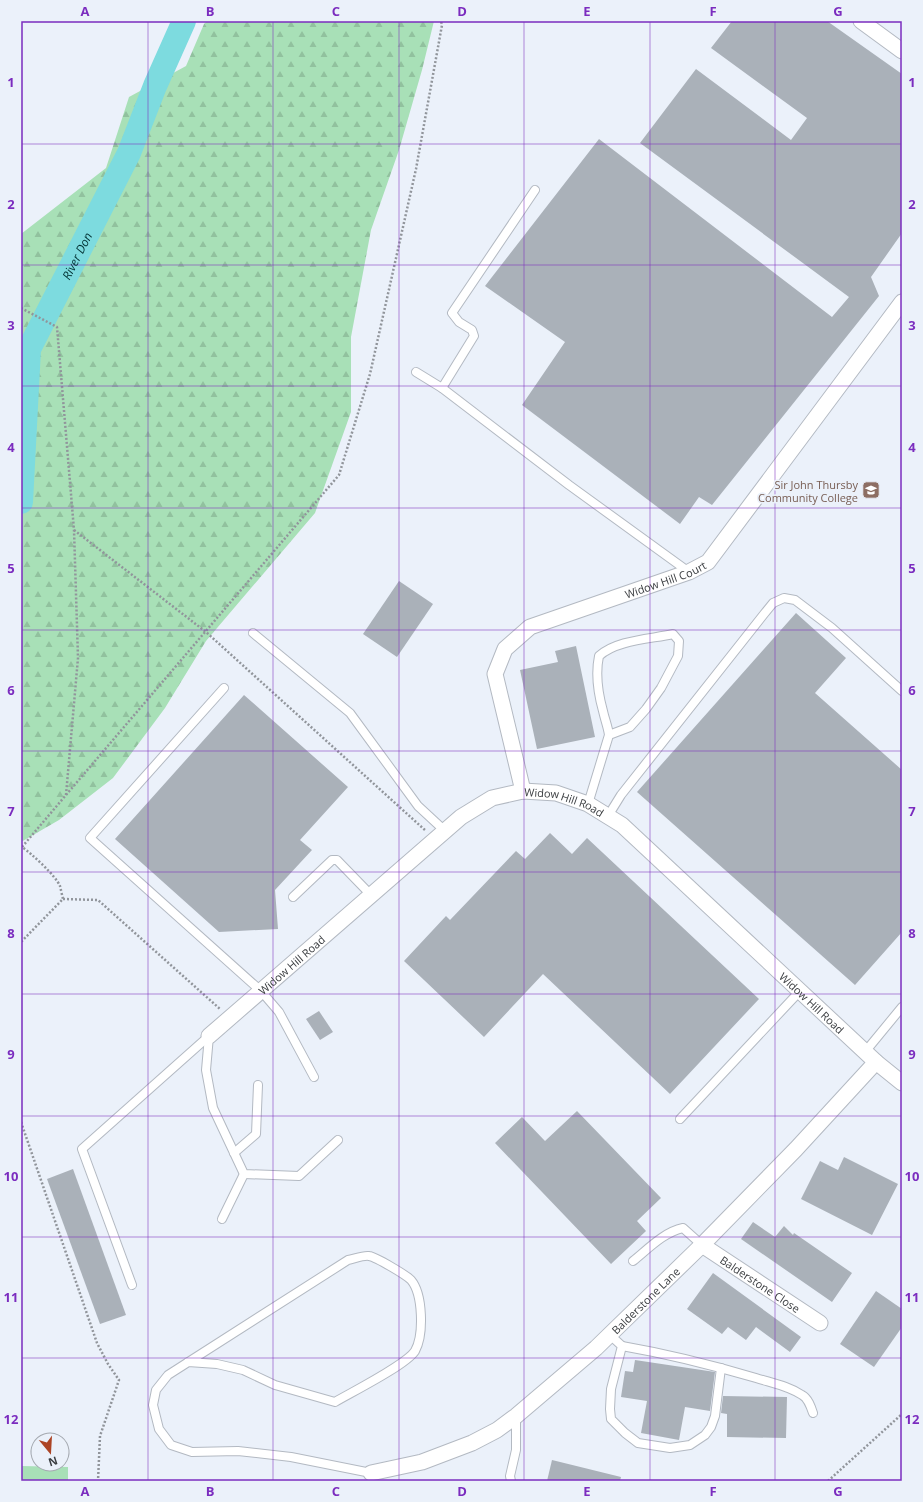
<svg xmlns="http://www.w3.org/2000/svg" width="923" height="1502" viewBox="0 0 923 1502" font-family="'Open Sans',sans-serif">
<defs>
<pattern id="forest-firs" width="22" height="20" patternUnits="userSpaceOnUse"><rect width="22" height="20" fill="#a8e0b7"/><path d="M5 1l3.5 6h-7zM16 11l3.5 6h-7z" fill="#91c19e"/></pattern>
</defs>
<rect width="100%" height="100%" fill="#ebf1fa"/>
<path fill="url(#forest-firs)" d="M207,21H434L422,70L399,150L371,230L351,337V412L315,513L206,641L165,708L113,778L59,820L21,842V234L106,168L129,97L186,66L204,24Z"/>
<path fill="#a8e0b7" d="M21,1466L68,1467V1481H21Z"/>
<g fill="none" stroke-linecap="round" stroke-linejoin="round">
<path stroke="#7ddbdf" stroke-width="24" id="s1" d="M21,502L29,349L129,153L155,86L184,21"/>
</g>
<g fill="#aab1b9">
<path d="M732,21H827L902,74V233L871,277L879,296L712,505L699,497L680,524L522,405L565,342L485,286L599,139L832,317L849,297L640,143L696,69L791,140L807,118L711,48Z"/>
<path d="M399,581L433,604L397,657L363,634Z"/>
<path d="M796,613L846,658L815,693L902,770V932L855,985L637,792Z"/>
<path d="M576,646L595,737L537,749L520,670L558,662L555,651Z"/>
<path d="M244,695L348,787L300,840L312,850L275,890L278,929L219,932L115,839Z"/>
<path d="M550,833L572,854L587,838L759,999L670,1094L543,974L484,1037L404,961L446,916L450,920L516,851L525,859Z"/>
<path d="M319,1011L333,1032L320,1040L306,1019Z"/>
<path d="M577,1111L661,1198L637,1221L646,1231L611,1264L495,1143L522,1117L545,1141Z"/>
<path d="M844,1157L898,1184L872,1235L801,1199L820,1161L838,1170Z"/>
<path d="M73,1169L126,1315L100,1324L47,1179Z"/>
<path d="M753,1222L775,1237L784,1226L793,1235L794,1233L852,1273L832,1302L741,1239Z"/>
<path d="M713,1273L801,1337L790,1352L756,1327L746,1340L728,1327L722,1334L687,1309Z"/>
<path d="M876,1291L902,1309V1327L874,1367L840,1344Z"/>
<path d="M635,1360L715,1372L710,1411L685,1407L679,1440L641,1433L647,1401L621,1397L625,1371L633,1372Z"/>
<path d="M723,1396L787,1397L786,1438L727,1437V1414L721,1413Z"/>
<path d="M552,1460L621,1477L620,1481H547Z"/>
</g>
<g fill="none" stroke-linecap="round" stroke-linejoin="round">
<defs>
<g id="lane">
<path d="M416,372L442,388L569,485L689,572"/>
<path d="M442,388L474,336L472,330L459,322L452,313L535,190"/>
<path d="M253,633L350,713L418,806L445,831"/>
<path d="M224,688L90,838L261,991L279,1012L314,1077"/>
<path d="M588,804L609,735C608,727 605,720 603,711C598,693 595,675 599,656C616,640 651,639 673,634L679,641L678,656L661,688L646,709L630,727L609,735"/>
<path d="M608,816L621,795L764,614L773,603L784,598L795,600L832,628L902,691"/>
<path d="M293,897L332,860H337L371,895"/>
<path d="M209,1036L206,1070L213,1108L244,1174L299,1176L338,1140"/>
<path d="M865,1052L902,1007"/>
<path d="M680,1119L800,991"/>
<path d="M234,1153L256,1134L258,1085"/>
<path d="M222,1219L244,1174"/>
<path d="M633,1261C648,1249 664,1232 683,1228L702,1245"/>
<path d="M132,1285L82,1149L209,1036"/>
<path d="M610,1335L622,1346L611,1389L610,1409L611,1419L625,1433L638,1443L670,1448L690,1445L705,1435L711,1427L715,1416L721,1368"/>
<path d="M622,1346C668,1354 712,1365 756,1378C772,1383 789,1386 802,1395C808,1398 811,1407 813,1413"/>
<path d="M188,1362L217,1364L243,1370L275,1385L335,1402C352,1392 406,1365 415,1351C424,1335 423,1294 411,1280C406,1275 376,1257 369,1256C363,1255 354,1259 348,1260L168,1375L156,1390L153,1405L159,1429L171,1445L192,1452L238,1451L291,1457L371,1473"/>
<path d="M511,1481L510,1476L516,1450V1416"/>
</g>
<g id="street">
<path d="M861,21L902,51"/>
<path id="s2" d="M523,791L495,674L505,649L530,627L689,572L708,562L902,302"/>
<path id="s3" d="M209,1036L461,817L492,798L523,791L556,793L588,804L622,825L876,1062L902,1083"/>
<path id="s4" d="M702,1245L820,1323"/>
<path id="s5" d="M371,1473L422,1462L472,1443L497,1430L516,1416L596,1348L702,1245L796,1149L876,1062"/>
</g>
</defs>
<use href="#lane" stroke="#b3b9c2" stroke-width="10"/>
<use href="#street" stroke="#b3b9c2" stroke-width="17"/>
<g stroke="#91959b" stroke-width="2.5" stroke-dasharray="2 2" stroke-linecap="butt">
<path d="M21,308L57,327L74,530L78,658L66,795L22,847C31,853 56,876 60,886C61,890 62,895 63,899L21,942"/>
<path d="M74,530L206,632L426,831"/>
<path d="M66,795L339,475L370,374L416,169L442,25L441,21"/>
<path d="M63,899L98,900L220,1009"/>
<path d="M21,1122L97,1343L108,1364L119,1380L100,1436L98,1481"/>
<path d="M828,1481L902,1414"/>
</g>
<use href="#lane" stroke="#fff" stroke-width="8"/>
<use href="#street" stroke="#fff" stroke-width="15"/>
</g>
<path fill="none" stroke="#7b2cbf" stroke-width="1" stroke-opacity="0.55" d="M148,21V1481M273,21V1481M399,21V1481M524,21V1481M650,21V1481M775,21V1481M21,144H902M21,265H902M21,386H902M21,508H902M21,630H902M21,751H902M21,872H902M21,994H902M21,1116H902M21,1237H902M21,1358H902"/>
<defs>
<symbol id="school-square" viewBox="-11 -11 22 22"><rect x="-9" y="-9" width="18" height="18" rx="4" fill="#8d6e63" stroke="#ebf1fa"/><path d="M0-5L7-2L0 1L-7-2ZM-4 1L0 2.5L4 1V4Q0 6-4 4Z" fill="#fff"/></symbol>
</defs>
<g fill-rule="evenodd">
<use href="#school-square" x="861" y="480" width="20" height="20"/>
</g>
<g text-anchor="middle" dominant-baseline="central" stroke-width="3.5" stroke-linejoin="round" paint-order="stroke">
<g font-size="11" fill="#785e54" stroke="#ebf1fa" text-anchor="end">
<text x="858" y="484">Sir John Thursby<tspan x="858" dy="13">Community College</tspan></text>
</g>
<g font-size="11" fill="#3a3d40" stroke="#ebf1fa">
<text stroke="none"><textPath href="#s2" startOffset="324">Widow Hill Court</textPath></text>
<text stroke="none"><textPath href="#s3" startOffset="445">Widow Hill Road</textPath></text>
<text stroke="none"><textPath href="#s3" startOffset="109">Widow Hill Road</textPath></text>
<text stroke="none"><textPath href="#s3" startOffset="769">Widow Hill Road</textPath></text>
<text stroke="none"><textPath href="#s4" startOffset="70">Balderstone Close</textPath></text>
<text stroke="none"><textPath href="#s5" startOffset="331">Balderstone Lane</textPath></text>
</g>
<g font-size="12" font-style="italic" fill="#023234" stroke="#ebf1fa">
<text stroke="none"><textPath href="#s1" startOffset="258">River Don</textPath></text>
</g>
</g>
<rect width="923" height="1502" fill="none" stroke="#ebf1fa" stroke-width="44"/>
<g transform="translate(50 1452) rotate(162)"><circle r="19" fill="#ebf1fa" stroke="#a4a9b0"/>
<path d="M0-3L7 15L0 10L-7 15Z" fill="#ac4425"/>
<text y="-6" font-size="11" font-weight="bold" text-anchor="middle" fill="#3a3d40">N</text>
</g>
<rect x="22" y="22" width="879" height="1458" fill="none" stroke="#7b2cbf" stroke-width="1.5"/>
<g font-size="13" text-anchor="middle" font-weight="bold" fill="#7b2cbf">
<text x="85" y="16">A</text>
<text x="210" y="16">B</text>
<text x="336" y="16">C</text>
<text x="462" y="16">D</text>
<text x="587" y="16">E</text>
<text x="713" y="16">F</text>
<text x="838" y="16">G</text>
<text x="11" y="87">1</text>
<text x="912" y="87">1</text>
<text x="11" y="209">2</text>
<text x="912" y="209">2</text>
<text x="11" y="330">3</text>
<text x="912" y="330">3</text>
<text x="11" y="452">4</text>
<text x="912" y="452">4</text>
<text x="11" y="573">5</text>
<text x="912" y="573">5</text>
<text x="11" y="695">6</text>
<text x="912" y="695">6</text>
<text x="11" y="816">7</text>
<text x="912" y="816">7</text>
<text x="11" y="938">8</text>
<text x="912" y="938">8</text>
<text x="11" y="1059">9</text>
<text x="912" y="1059">9</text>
<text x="11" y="1181">10</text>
<text x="912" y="1181">10</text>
<text x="11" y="1302">11</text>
<text x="912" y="1302">11</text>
<text x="11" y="1424">12</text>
<text x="912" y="1424">12</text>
<text x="85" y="1496">A</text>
<text x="210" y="1496">B</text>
<text x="336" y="1496">C</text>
<text x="462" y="1496">D</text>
<text x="587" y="1496">E</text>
<text x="713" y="1496">F</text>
<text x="838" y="1496">G</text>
</g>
</svg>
